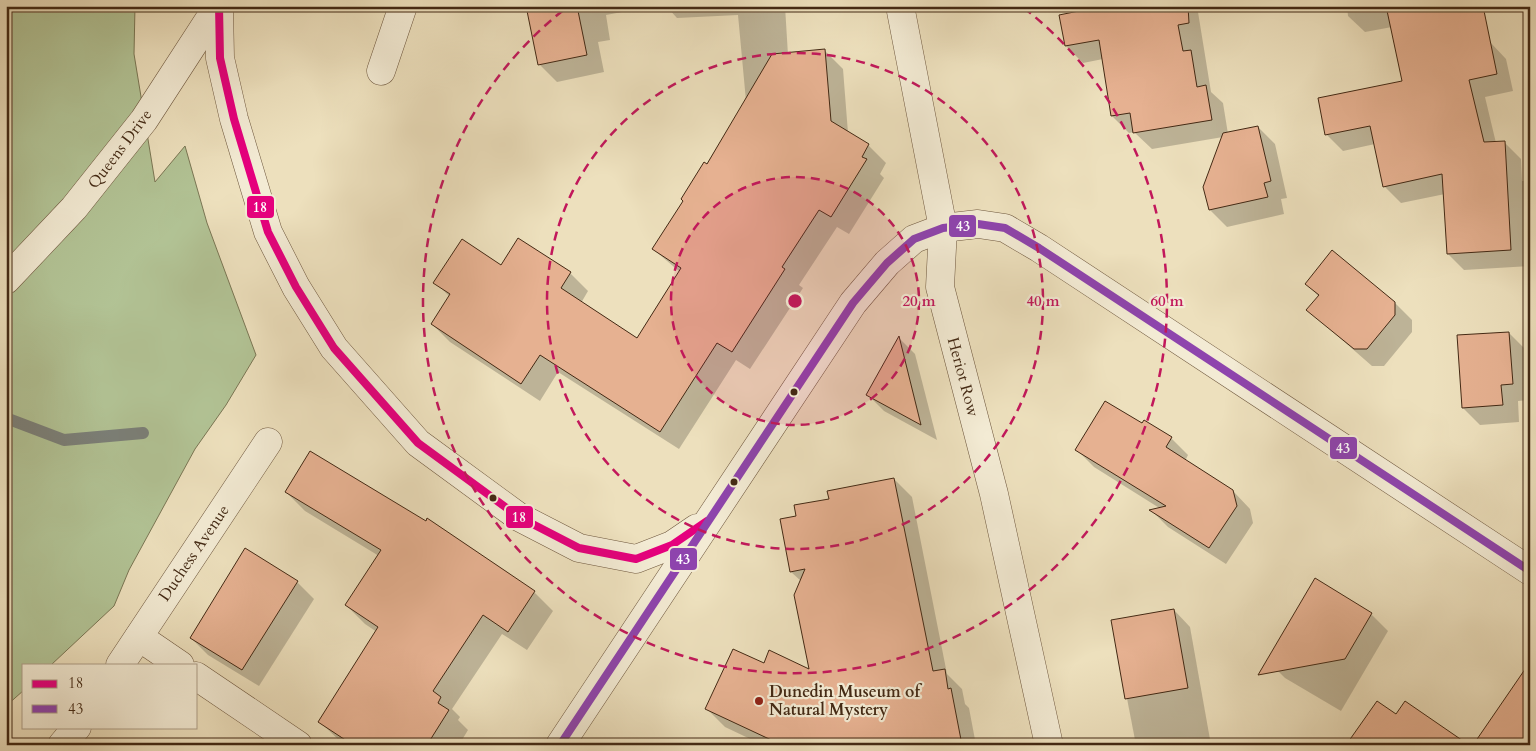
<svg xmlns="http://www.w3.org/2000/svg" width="1536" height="751" viewBox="0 0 1536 751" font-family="Cardo,serif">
<rect width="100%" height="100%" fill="#ede0bd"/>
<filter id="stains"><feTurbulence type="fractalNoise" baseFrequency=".004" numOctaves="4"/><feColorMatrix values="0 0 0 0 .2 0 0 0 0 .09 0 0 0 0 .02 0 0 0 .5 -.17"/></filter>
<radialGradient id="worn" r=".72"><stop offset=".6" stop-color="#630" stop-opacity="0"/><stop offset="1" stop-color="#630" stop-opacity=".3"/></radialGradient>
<path fill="#b2c395" stroke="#7a7654" d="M6,6H135L134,54L155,182L185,146L207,223L256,355L226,405L195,449L129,570L114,606L51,665H24V690L6,706Z"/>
<g fill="#0003">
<path d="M527,6H654L606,15L610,40L598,42L604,72L557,82L539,64Z"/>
<path d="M666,6H785L788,55L825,51L843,69L848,133L868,145L886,163L880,174L884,178L849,234L837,227L799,285L803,288L750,369L736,360L679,449L558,372L540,401L450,342L432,324L450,297L435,282L501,267L570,273L588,291L581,303L637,339L680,272L653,249L746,101L738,15L677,18Z"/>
<path d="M1112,6H1226L1198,12L1211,92L1223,103L1228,134L1258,127L1275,144L1287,198L1281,199L1284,214L1227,227L1210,210L1205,187L1223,137L1152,149L1134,132L1129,133L1112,116L1103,59L1083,63L1066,46L1061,16Z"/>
<path d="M1347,6H1474L1490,42L1506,59L1513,91L1485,97L1496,143L1504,142L1521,159L1522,181H1530V266L1464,270L1448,254L1445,194L1401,203L1384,186L1375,144L1343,151L1326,134L1404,82L1392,27L1365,32L1348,16Z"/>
<path d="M1307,284L1395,303L1412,320V332L1384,366H1372L1308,310L1319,297Z"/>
<path d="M1509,333L1526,350L1529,400L1518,401L1519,422L1480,425L1463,408Z"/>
<path d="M899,338L915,354L937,440L884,411L867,394Z"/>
<path d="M1144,421L1171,438L1188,455L1185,461L1233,491L1250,509L1253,523L1226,564L1168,527L1152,511L1161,509L1094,467L1077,450L1142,425Z"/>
<path d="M894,479L912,497L947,674L962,689L965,704L969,708L976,745H763L725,727L707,709L764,665L810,671L801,581L791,572L798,517L830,500Z"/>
<path d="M286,492L426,522L428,520L534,592L553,611L527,650L502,634L452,709L460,717L458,720L468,730L459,745H344L320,722L377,632L365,624L346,605L379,556L305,511Z"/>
<path d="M297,582L314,599L259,686L208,655L191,638Z"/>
<path d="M1174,610L1190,627L1211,745H1136L1112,621Z"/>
<path d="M1371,614L1388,631L1341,711L1285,678L1268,661Z"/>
</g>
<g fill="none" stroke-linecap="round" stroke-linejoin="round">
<path stroke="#7b8079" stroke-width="12" d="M6,418L64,440L143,433"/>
</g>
<g fill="#e6b191" stroke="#432914">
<path d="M526,6H577L587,55L538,65Z"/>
<path d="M1094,6H1188L1189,23L1178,25L1183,51L1191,50L1197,87L1206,85L1212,120L1133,133L1130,113L1111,116L1099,40L1065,46L1059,15L1094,8Z"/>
<path d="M1386,6H1483L1497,74L1469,80L1484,142L1505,141L1511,250L1447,254L1442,174L1383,187L1370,126L1325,135L1318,98L1402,81Z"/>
<path d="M825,49L831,121L869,144L862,157L867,159L831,217L819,210L782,267L785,269L732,352L717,343L660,432L540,355L521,384L431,324L450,294L433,283L462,239L501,265L518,238L571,272L561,288L637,338L681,268L652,249L683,201L681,199L704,162L707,164L772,54Z"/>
<path d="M1258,126L1271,181L1264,183L1268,197L1209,210L1203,187L1223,133Z"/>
<path d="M1332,250L1395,302V315L1367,349H1354L1306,310L1319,295L1305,284Z"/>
<path d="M1509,332L1513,384L1501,385L1503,405L1462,408L1457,335Z"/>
<path d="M899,336L921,425L866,395Z"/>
<path d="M1105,401L1142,423L1144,420L1172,437L1166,447L1233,490L1237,506L1209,548L1149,510L1166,506L1075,450Z"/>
<path d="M310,451L426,521L427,518L535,591L508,632L483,615L433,691L441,697L438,703L449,710L427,745H353L318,722L378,627L345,605L381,550L285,492Z"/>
<path d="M894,478L933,671L945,669L948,689L951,688L962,745H782L705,709L733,649L764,663L769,650L809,669L794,595L805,569L790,572L780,519L796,516L794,505L829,499L827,491Z"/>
<path d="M245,548L298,581L242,670L190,638Z"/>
<path d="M1315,578L1372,613L1345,659L1258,675Z"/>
<path d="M1174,609L1188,688L1125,699L1111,620Z"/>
<path d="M1530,662V745H1473Z"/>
<path d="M1377,701L1396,714L1405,701L1469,745H1346Z"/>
</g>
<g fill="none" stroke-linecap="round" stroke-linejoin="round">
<defs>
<g id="minor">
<path d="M219,6L220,58L234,119L268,232L296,287L334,348L418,443L519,517L579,548L636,559L672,545L697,528"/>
<path d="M900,6L943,228L940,287L994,494L1049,745"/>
<path d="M381,71L403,6"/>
<path d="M6,280L74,208L144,120L218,6"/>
<path d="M139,637L180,665"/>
<path d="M120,665L268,442"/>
<path d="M196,676L298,745"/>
<path d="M62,745L77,727"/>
<path d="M560,745L853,303L887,263L914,239L943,228L978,224L1005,228L1039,248L1530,571"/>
</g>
</defs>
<use href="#minor" stroke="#6e573e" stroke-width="29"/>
<use href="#minor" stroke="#f3ebd4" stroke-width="28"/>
<defs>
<path id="bus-1" d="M219,6L220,58L234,119L268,232L296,287L334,348L418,443L519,517L579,548L636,559L672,545L707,521"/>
<path id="bus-2" d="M560,745L853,303L887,263L914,239L943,228L978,224L1005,228L1039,248L1530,571"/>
</defs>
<use href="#bus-1" stroke="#f3ebd4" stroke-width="11"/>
<use href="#bus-2" stroke="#f3ebd4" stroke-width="11"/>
<use href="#bus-1" stroke="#e5007d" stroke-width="8"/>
<use href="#bus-2" stroke="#8e44ad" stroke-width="8"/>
</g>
<circle cx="795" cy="301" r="124" fill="#c2185b" fill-opacity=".12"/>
<g fill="none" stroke="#c2185b" stroke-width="2.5" stroke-dasharray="9 6">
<circle cx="795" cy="301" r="124"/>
<circle cx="795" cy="301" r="248"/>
<path d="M1024 8A372 372 0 1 1 566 8"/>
</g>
<g fill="#432914" stroke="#f3ebd4" stroke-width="2">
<circle cx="794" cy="392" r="4.5"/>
<circle cx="734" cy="482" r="4.5"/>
<circle cx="493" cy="498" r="4.5"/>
</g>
<circle fill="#8f2418" stroke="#f3ebd4" stroke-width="2" cx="759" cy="701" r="5"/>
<g text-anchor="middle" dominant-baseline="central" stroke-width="4.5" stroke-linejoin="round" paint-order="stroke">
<g font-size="16" fill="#432914" stroke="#f3ebd4">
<text transform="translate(120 149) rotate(-53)">Queens Drive</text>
<text transform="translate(963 377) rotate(75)">Heriot Row</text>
<text transform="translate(194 553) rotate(-56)">Duchess Avenue</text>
</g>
<g font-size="16" font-weight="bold" fill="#432914" stroke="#f3ebd4" text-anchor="start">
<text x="769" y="692">Dunedin Museum of<tspan x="769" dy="18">Natural Mystery</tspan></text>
</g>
</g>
<circle cx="795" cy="301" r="8" fill="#c2185b" stroke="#f3ebd4" stroke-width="2.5"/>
<g font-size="15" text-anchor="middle" font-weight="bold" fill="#c2185b" stroke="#f3ebd4" stroke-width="4.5" stroke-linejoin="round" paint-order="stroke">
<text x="919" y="306">20 m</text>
<text x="1043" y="306">40 m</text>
<text x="1167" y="306">60 m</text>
</g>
<g stroke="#f3ebd4" stroke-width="2">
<rect x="246" y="195" width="29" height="24" rx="5" fill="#e5007d"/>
<rect x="948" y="214" width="29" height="24" rx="5" fill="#8e44ad"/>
<rect x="1329" y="436" width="29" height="24" rx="5" fill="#8e44ad"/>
<rect x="505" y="505" width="29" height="24" rx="5" fill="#e5007d"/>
<rect x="669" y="547" width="29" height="24" rx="5" fill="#8e44ad"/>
</g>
<g font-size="14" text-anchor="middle" font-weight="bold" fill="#fff">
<text x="260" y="212">18</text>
<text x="963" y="231">43</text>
<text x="1343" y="453">43</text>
<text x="519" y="522">18</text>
<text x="683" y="564">43</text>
</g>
<rect width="1536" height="751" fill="none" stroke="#ede0bd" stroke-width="25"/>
<rect x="8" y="8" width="1521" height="736" fill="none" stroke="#432914" stroke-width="2.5"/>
<rect x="12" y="12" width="1511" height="726" fill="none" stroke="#432914"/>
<rect x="22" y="664" width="175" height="65" fill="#f3ebd4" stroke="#ad9d87"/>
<rect x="32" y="680" width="25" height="8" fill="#e5007d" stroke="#ad9d87"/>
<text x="68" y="688" font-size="15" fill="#432914">18</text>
<rect x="32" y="705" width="25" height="8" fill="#8e44ad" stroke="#ad9d87"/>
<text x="68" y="714" font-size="15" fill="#432914">43</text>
<rect width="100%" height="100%" filter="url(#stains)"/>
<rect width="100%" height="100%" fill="url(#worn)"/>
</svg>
